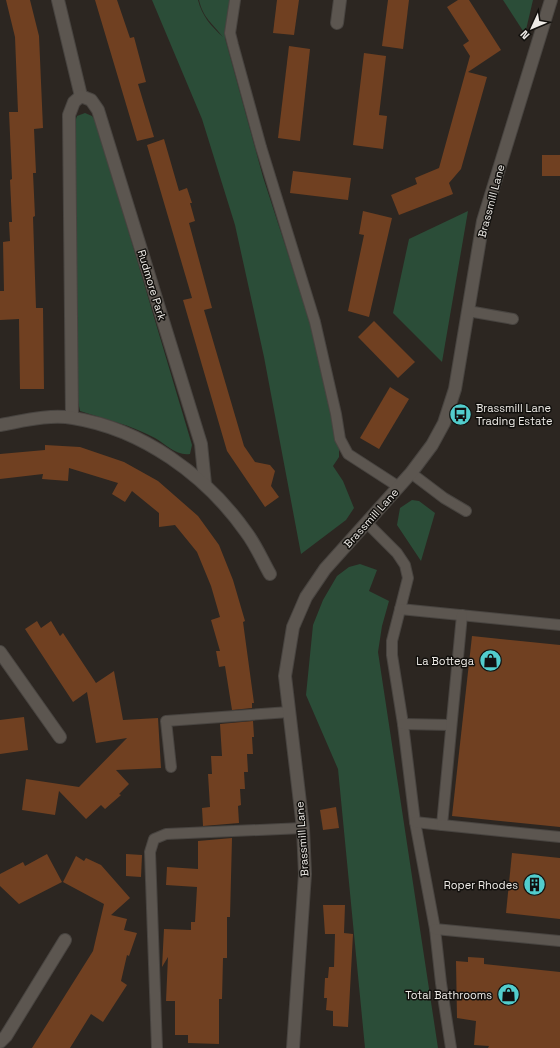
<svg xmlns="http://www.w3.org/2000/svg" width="560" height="1048" viewBox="0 0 560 1048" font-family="'Space Grotesk',sans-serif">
<rect width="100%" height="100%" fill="#2c2621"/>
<g fill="#2b4d38">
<path d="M152,0H198C202,16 211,26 223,37C213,24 203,18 199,0H230L225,38L263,177L312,328L331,411L334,431L339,448V457L333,466L343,481L354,508L346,520L301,554L264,357L235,225L202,119Z"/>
<path d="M503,0H533L525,34Z"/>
<path d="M85,113L92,116L96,122L192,445L190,454C176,456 167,445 155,438C131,425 105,419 80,411L78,401L75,122L77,116Z"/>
<path d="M468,211L442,362L393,313L409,239Z"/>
<path d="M412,500L419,501L435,513L421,561L397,525L400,508Z"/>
<path d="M360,564L377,570L369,591L389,601L382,626L378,652L438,1048H365L338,769L306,695L313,625L323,600L337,576L349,567Z"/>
</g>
<g fill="#704021">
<path d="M6,0H30L39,36L43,128L34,129L36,173H33L35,216L33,217L36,308H43L44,389H20L19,319L0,320V291H4L3,242L10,241L9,222H12L10,180L12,179L9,112H18L15,37Z"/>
<path d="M95,0H117L130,38L134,37L146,82L138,84L154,137L137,141Z"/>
<path d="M277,0H299L294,35L273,33Z"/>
<path d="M388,0H409L403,49L382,46Z"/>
<path d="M458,0H469L501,50L468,72L487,77L461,169L449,183L453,194L399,215L391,195L417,184L415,178L439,168L470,56L463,45L469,41L447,7Z"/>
<path d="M289,46L310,49L300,141L278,138Z"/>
<path d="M364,53L386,56L379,115L387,116L383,149L353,145Z"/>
<path d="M164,139L179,191L187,188L192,203H190L195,221L189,223L212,308L204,310L244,446L255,462L270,465L275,471L271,486L279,497L265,507L227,451L183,300L192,298L147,145Z"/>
<rect x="542" y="155" width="18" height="21"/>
<path d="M293,171L351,178L348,200L290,193Z"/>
<path d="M363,211L392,218L369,317L348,311L364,235L359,234Z"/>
<path d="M374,321L415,362L398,378L358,337Z"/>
<path d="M390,387L409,399L379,449L360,438Z"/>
<path d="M45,445L80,447L124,462L158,481L198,516L219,545L233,580L245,621L243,622L254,703H252V708L232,710L225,666L219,667L216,651H220L211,620L220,617L211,586L197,552L175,525L159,527V513L132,491L125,502L112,494L118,483L69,468L68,481L42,479L43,474L0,479V454L45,450Z"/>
<path d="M37,621L41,628L51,621L60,636L63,633L96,683L114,671L123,720L158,718L161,768L116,770L129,784L119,794L121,795L105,809L101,805L86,819L59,791L55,815L22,810L26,779L79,787L127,738L96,743L87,692L73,702L25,629Z"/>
<path d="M472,636L560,645V827L452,816Z"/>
<path d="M24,717L28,750L0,754V720Z"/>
<path d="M253,721L254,737H252L253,754H247L248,772H244L245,789H240L241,805L238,806L239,823L203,826L202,808L210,807L208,774H212L211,756H222L220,724Z"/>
<path d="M336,807L339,828L323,830L320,810Z"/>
<path d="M232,838L230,917H227V958H223L222,999H219V1044L188,1043V1035H175V1001H166L168,957L162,967L164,929L191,930V922H195L197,887L166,885L167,867L198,869V841Z"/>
<path d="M512,853L560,858V919L506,913Z"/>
<path d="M47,854L62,882L19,904L0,886V874L23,862L25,866Z"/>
<path d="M126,854L142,855L141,877L126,876Z"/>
<path d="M76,856L84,861L86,858L101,865L130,898L111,915L127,919L124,930L137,933L129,956L127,955L121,981L127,985L103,1022L91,1014L70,1048H32L93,951L104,904L63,882Z"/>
<path d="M323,905H345L344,933L353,934L348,1027L333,1026V1011L326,1010L327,998H324L325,978H328L329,967H334L335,934H325Z"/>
<path d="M468,957L484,958V964L560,972V1048H488L489,1046L474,1045L476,1021L457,1018L456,961L468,962Z"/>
</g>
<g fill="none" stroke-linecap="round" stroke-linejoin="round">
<defs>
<g id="lane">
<path d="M235,0L230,33L233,45L261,147L315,322L336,414L340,439L348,454L399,487"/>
<path d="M468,311L513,319"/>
<path d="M411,473L444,498L466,511"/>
<path d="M367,523L397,553L405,565L408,578L392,641V655L403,724L415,822L435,929L441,983L451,1048"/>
<path d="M400,609L560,625"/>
<path d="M403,724L450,725"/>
<path d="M171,767L166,721L289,712"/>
<path d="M415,822L442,825L462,615"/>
<path d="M442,825L560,837"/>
<path d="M435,929L560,941"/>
<path d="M157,1048L150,852L154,839L166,834L303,828"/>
</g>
<g id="street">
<path d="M58,0L81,96"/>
<path d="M337,23L340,0"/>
<path d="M72,417L69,115L74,102L81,96L91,100L98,110L201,444L205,484"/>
<path d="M0,425C23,421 49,414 73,418C142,429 206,475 246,532C256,545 262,560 270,574"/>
<path d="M0,652L60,737"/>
<path d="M0,1042L6,1036L65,940"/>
<path d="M293,1048L305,874L303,828L285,676L293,627L306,597L325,569L411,473L432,445L444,423L455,389L483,221L551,0"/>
</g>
</defs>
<use href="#lane" stroke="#484440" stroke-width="12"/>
<use href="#street" stroke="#484440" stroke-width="14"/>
<use href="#lane" stroke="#5c5650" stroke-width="10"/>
<use href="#street" stroke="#5c5650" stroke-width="12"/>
</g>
<defs>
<symbol id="bus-disc" viewBox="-11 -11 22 22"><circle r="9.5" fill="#52cdcd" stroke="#12100d"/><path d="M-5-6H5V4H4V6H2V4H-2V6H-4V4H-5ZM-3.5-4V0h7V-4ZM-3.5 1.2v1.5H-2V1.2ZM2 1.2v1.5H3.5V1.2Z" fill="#111"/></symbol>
<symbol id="shop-disc" viewBox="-11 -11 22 22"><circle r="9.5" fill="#52cdcd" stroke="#12100d"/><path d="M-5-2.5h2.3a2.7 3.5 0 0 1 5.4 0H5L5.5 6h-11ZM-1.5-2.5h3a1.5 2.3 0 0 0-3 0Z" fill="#111"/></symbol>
<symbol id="building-disc" viewBox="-11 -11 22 22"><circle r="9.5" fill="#52cdcd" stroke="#12100d"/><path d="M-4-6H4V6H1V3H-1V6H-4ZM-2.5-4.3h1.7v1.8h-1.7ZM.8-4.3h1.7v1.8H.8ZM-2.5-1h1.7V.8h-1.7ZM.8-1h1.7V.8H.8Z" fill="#111"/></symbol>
</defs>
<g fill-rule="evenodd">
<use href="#bus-disc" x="448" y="402" width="25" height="25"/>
<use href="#shop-disc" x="478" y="648" width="25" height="25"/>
<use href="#building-disc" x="522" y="872" width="25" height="25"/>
<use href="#shop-disc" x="496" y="982" width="25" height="25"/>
</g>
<g text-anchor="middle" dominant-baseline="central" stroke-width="3" stroke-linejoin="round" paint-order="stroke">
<g font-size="11" fill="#eeebe7" stroke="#12100d">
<text transform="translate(491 201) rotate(-75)">Brassmill Lane</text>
<text transform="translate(152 285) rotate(73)">Rudmore Park</text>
<text transform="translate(371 518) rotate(-48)">Brassmill Lane</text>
<text transform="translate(302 839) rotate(-94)">Brassmill Lane</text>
</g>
<g font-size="11" fill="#eeebe7" stroke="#12100d" text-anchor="end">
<text x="476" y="408" text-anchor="start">Brassmill Lane<tspan x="476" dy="13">Trading Estate</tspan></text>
<text x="474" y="661">La Bottega</text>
<text x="518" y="885">Roper Rhodes</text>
<text x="492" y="995">Total Bathrooms</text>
</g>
</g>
<g transform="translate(532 28) rotate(226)" stroke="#12100d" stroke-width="3" paint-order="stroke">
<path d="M0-3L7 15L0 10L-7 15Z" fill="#eeebe7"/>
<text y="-6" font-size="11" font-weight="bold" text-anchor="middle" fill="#eeebe7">N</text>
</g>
</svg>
